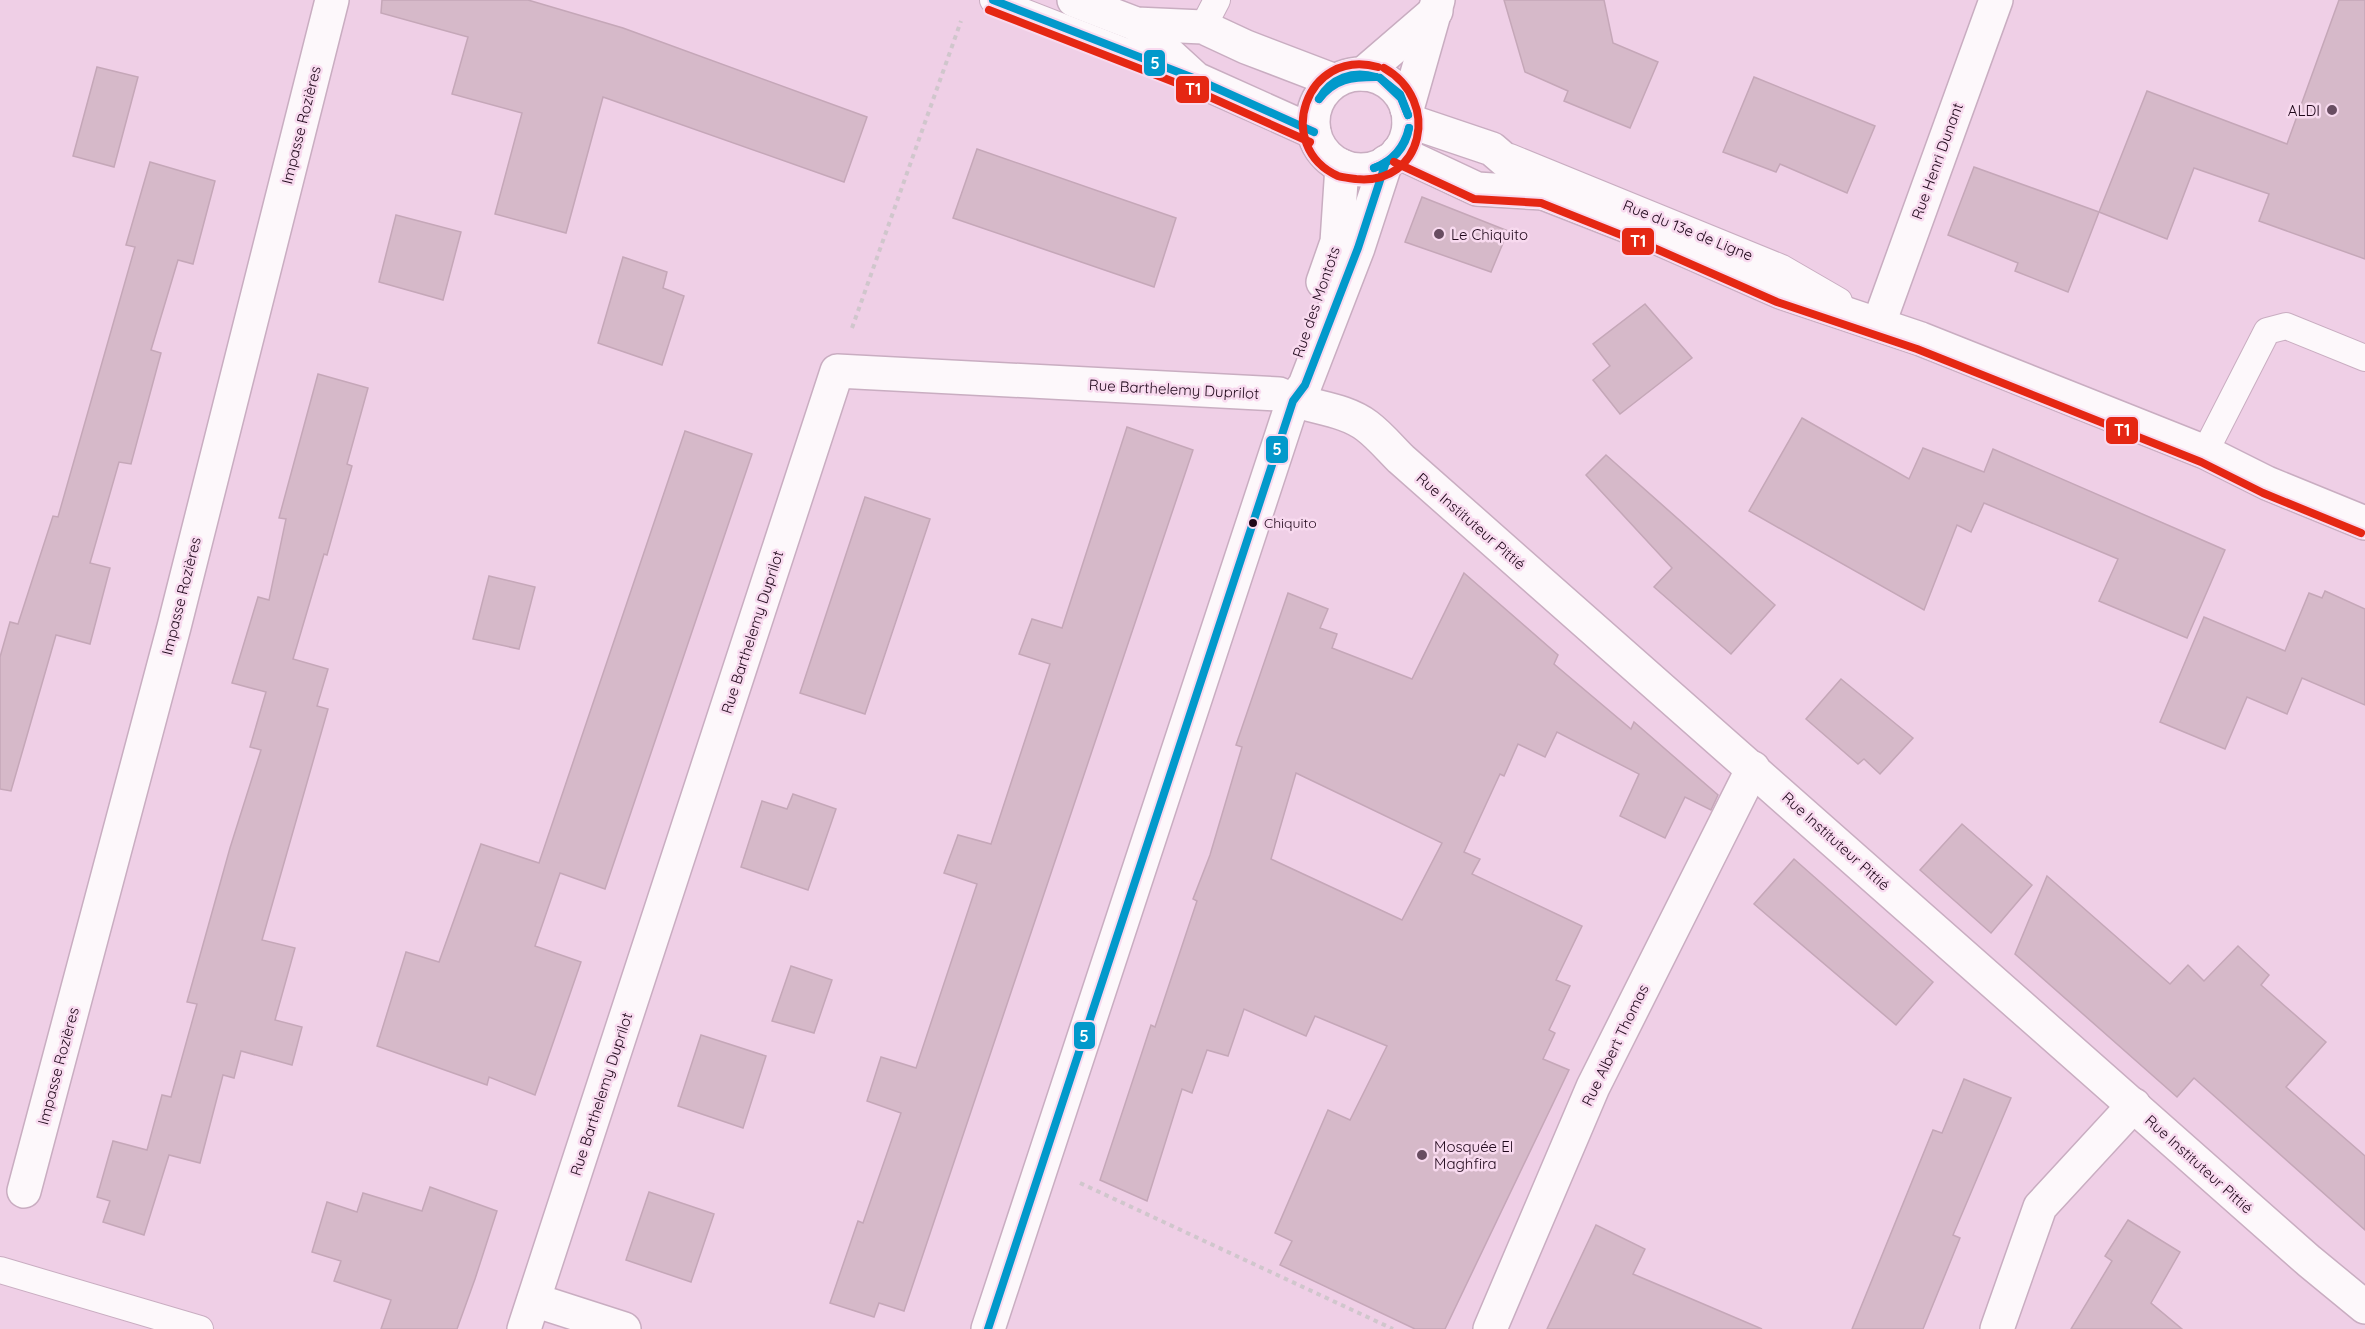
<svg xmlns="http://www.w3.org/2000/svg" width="2365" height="1329" viewBox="0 0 2365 1329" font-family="Quicksand,sans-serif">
<rect width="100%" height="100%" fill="#efcfe6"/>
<g fill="#d6b9c9" stroke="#c5a7b8" stroke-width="1.5" fill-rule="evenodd">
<path d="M382,0H528L623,28L867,117L844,182L603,97L566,233L495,214L522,113L452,94L468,37L381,13Z"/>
<path d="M1504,0H1604L1613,43L1658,62L1630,128L1564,101L1568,91L1525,72Z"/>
<path d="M2339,0H2365V259L2259,221L2269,194L2194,168L2167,239L2099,212L2147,91L2287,144Z"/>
<path d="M97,67L138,77L114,167L73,156Z"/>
<path d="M1754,77L1875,126L1847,193L1780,164L1776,172L1723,152Z"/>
<path d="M977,149L1176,218L1154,287L953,218Z"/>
<path d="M150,162L215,181L193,264L178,260L151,350L161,353L131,464L119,462L90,563L110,568L90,644L56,635L11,791L0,789V657L10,622L18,624L53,516L58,517L135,247L126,245Z"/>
<path d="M1974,167L2099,212L2068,292L2015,271L2018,263L1948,235Z"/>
<path d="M1422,197L1508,231L1491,272L1405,242Z"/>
<path d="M396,215L461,232L443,300L379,282Z"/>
<path d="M623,257L667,272L663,288L684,296L662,365L598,343Z"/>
<path d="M1645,304L1692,358L1620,414L1593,380L1610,366L1593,344Z"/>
<path d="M318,374L368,388L347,464L352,466L327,555L324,554L293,659L328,669L317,706L328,709L262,940L295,948L275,1020L302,1027L292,1065L241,1051L234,1078L223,1075L200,1163L169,1155L144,1235L103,1222L110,1201L97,1197L113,1141L147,1150L162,1095L171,1097L197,1004L187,1002L230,848L261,750L250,747L266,692L232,683L258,597L269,600L286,519L279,518Z"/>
<path d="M1802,418L1909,479L1923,448L1984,472L1993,449L2225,550L2187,638L2099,601L2118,559L1984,503L1971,532L1957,525L1924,610L1749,511Z"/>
<path d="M1127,427L1193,450L904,1311L879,1303L874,1317L830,1303L858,1221L863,1223L901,1113L867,1101L881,1057L916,1068L977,884L944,873L958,835L991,844L1050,664L1019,654L1032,619L1062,628Z"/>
<path d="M685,431L752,454L605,889L560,873L535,946L581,962L535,1095L489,1077L487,1085L377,1046L406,952L439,962L481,844L539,863Z"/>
<path d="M1606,455L1775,605L1731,654L1654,587L1672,568L1586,475Z"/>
<path d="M865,497L930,519L865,714L800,693Z"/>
<path d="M1464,573L1558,655L1554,664L1631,729L1634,722L1718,795L1711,810L1685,797L1665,838L1620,816L1639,774L1557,732L1545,757L1518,744L1504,776L1500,774L1464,852L1480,859L1472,874L1582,926L1556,980L1570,986L1549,1030L1555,1033L1543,1059L1569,1070L1445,1329H1415L1280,1265L1292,1241L1275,1233L1328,1110L1350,1120L1387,1046L1315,1016L1306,1036L1244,1009L1228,1056L1207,1050L1192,1093L1182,1089L1147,1201L1100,1180L1151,1025L1155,1027L1197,901L1193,899L1210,855L1242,747L1236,745L1288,593L1328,609L1320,628L1337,634L1332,648L1412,679ZM1296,773L1442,843L1402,920L1271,859Z"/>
<path d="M489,576L535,587L519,649L473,639Z"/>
<path d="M2325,591L2365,609V705L2302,678L2287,714L2247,697L2225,749L2160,722L2204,617L2285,651L2309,593L2322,598Z"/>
<path d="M1841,679L1913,738L1880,774L1864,759L1858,764L1806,719Z"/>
<path d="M793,794L836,809L808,890L741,867L762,801L787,809Z"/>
<path d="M1962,824L2032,885L1991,933L1920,870Z"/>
<path d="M1794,859L1933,982L1896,1025L1754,904Z"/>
<path d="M2047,876L2170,984L2188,965L2204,981L2238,946L2269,975L2261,985L2326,1042L2286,1087L2365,1156V1230L2194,1078L2177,1097L2015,954Z"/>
<path d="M791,966L832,980L814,1033L772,1021Z"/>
<path d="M701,1035L766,1056L743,1128L678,1106Z"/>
<path d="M1964,1079L2011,1098L1953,1235L1960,1238L1923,1329H1852L1933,1130L1942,1133Z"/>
<path d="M430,1187L497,1211L475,1279L457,1329H381L391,1300L334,1281L341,1261L312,1252L327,1202L357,1212L363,1193L422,1211Z"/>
<path d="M649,1192L714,1214L691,1282L626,1260Z"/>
<path d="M2128,1220L2180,1252L2151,1303L2182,1329H2071L2112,1261L2105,1256Z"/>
<path d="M1596,1225L1645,1249L1633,1274L1762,1329H1547Z"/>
</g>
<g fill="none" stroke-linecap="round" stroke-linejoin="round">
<defs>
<g id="lane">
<path d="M993,0L1186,75"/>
<path d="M1203,27L1217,0"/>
<path d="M1510,157L1782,268L1839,301"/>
<path d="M2205,452L2267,331L2286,326L2365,358"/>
<path d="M0,1270L200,1329"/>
</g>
<g id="street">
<path d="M1879,323L1996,0"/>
<path d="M24,1191L174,627L332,0"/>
<path d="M534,1300L624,1329"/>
<path d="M524,1329L837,371L1279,394C1306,408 1342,407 1367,426C1379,435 1390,448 1401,459L2309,1261L2365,1307"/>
<path d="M1490,1329L1593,1087L1753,768"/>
<path d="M1997,1329L2040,1207L2134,1105"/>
</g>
<g id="secondary">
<path d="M1074,0L1136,24L1203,27L1246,47L1335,81"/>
<path d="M1136,24L1196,79L1314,132"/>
<path d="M1363,74L1436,11"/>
<circle cx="1361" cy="122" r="48"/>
<path d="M1407,109L1438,0"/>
<path d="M1409,121L1492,149L1543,193"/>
<path d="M1398,152L1477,189L1543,193L1658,238L1781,292L1921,339L2205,452L2267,483L2365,523"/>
<path d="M1323,282L1337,242L1342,166"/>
<path d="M988,1329L1293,401L1305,385L1358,248L1386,162"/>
</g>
</defs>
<use href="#lane" stroke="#c9adc1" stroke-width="28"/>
<use href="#street" stroke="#c9adc1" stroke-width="36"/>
<use href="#secondary" stroke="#c9adc1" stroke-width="36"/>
<g stroke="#d0c6cc" stroke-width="4" stroke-dasharray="4.5 4.5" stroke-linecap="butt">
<path d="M852,328L961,21"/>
<path d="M1080,1183L1393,1329"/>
</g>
<use href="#lane" stroke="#fdf8fb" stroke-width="26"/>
<use href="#street" stroke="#fdf8fb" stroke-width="33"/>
<use href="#secondary" stroke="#fdf8fb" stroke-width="33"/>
<defs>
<g id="bus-1">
<path d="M993,0L1196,79L1314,132"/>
<path d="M1380,78L1400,94L1408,115"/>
<path d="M1380,78L1401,98L1408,115"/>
<path d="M1319,99C1331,78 1353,70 1376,77"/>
<path d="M1319,99C1335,79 1351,77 1376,77"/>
<path d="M1374,168C1393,161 1404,148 1409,128"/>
<path d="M1374,168C1392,162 1406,148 1409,128"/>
<path d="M988,1329L1293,401L1305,385L1358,248L1386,162"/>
</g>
<g id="bus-2">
<path d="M989,10L1192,89L1310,142"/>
<path d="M1378,67C1305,47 1273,147 1338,176C1344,178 1351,178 1356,179C1423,186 1442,101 1384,68"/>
<path d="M1394,162L1474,199L1541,203L1654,248L1777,302L1917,349L2201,462L2263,493L2361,533"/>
</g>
</defs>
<use href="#bus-1" stroke="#f8daef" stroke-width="12"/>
<use href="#bus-2" stroke="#f8daef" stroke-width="12"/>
<use href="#bus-1" stroke="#0299cb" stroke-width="8"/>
<use href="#bus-2" stroke="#e52713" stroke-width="8"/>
</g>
<g fill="#684d61" stroke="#f8daef" stroke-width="2">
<circle cx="2332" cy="110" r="6"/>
<circle cx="1439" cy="234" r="6"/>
<circle cx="1422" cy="1155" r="6"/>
</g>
<circle fill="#1f071a" stroke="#f8daef" stroke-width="2" cx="1253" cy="523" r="5"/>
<g text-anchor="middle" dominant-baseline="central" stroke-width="5" stroke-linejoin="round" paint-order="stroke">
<g font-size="14" fill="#1f071a" stroke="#f8daef" text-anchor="start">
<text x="1264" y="523">Chiquito</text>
</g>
<g font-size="15" fill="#1f071a" stroke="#f8daef" text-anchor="start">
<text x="2320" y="110" text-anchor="end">ALDI</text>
<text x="1451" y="234">Le Chiquito</text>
<text x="1434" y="1146">Mosquée El<tspan x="1434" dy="17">Maghfira</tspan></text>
</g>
<g font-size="15" fill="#1f071a" stroke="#f8daef">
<text transform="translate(301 125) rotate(-76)">Impasse Rozières</text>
<text transform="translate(1937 161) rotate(-70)">Rue Henri Dunant</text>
<text transform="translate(1688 230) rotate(22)">Rue du 13e de Ligne</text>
<text transform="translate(1316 302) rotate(-71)">Rue des Montots</text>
<text transform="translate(1174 389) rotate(3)">Rue Barthelemy Duprilot</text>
<text transform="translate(1471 521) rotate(41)">Rue Instituteur Pittié</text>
<text transform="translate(181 596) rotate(-76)">Impasse Rozières</text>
<text transform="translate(752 632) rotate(-72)">Rue Barthelemy Duprilot</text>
<text transform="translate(1836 841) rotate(42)">Rue Instituteur Pittié</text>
<text transform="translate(1615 1045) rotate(-64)">Rue Albert Thomas</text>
<text transform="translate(58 1066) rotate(-75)">Impasse Rozières</text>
<text transform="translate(601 1094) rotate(-72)">Rue Barthelemy Duprilot</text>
<text transform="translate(2199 1164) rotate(42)">Rue Instituteur Pittié</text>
</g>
</g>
<g stroke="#f8daef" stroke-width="2">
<rect x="1143" y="49" width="23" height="28" rx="6" fill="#0299cb"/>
<rect x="1175" y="75" width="35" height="29" rx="6" fill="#e52713"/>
<rect x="1621" y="227" width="34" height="29" rx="6" fill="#e52713"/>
<rect x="2105" y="416" width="34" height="29" rx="6" fill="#e52713"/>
<rect x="1265" y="435" width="24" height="29" rx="6" fill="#0299cb"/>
<rect x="1073" y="1021" width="23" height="29" rx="6" fill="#0299cb"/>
</g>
<g font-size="16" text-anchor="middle" font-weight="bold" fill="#fff">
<text x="1155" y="69">5</text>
<text x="1193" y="95">T1</text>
<text x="1638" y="247">T1</text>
<text x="2122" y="436">T1</text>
<text x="1277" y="455">5</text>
<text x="1084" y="1042">5</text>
</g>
</svg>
